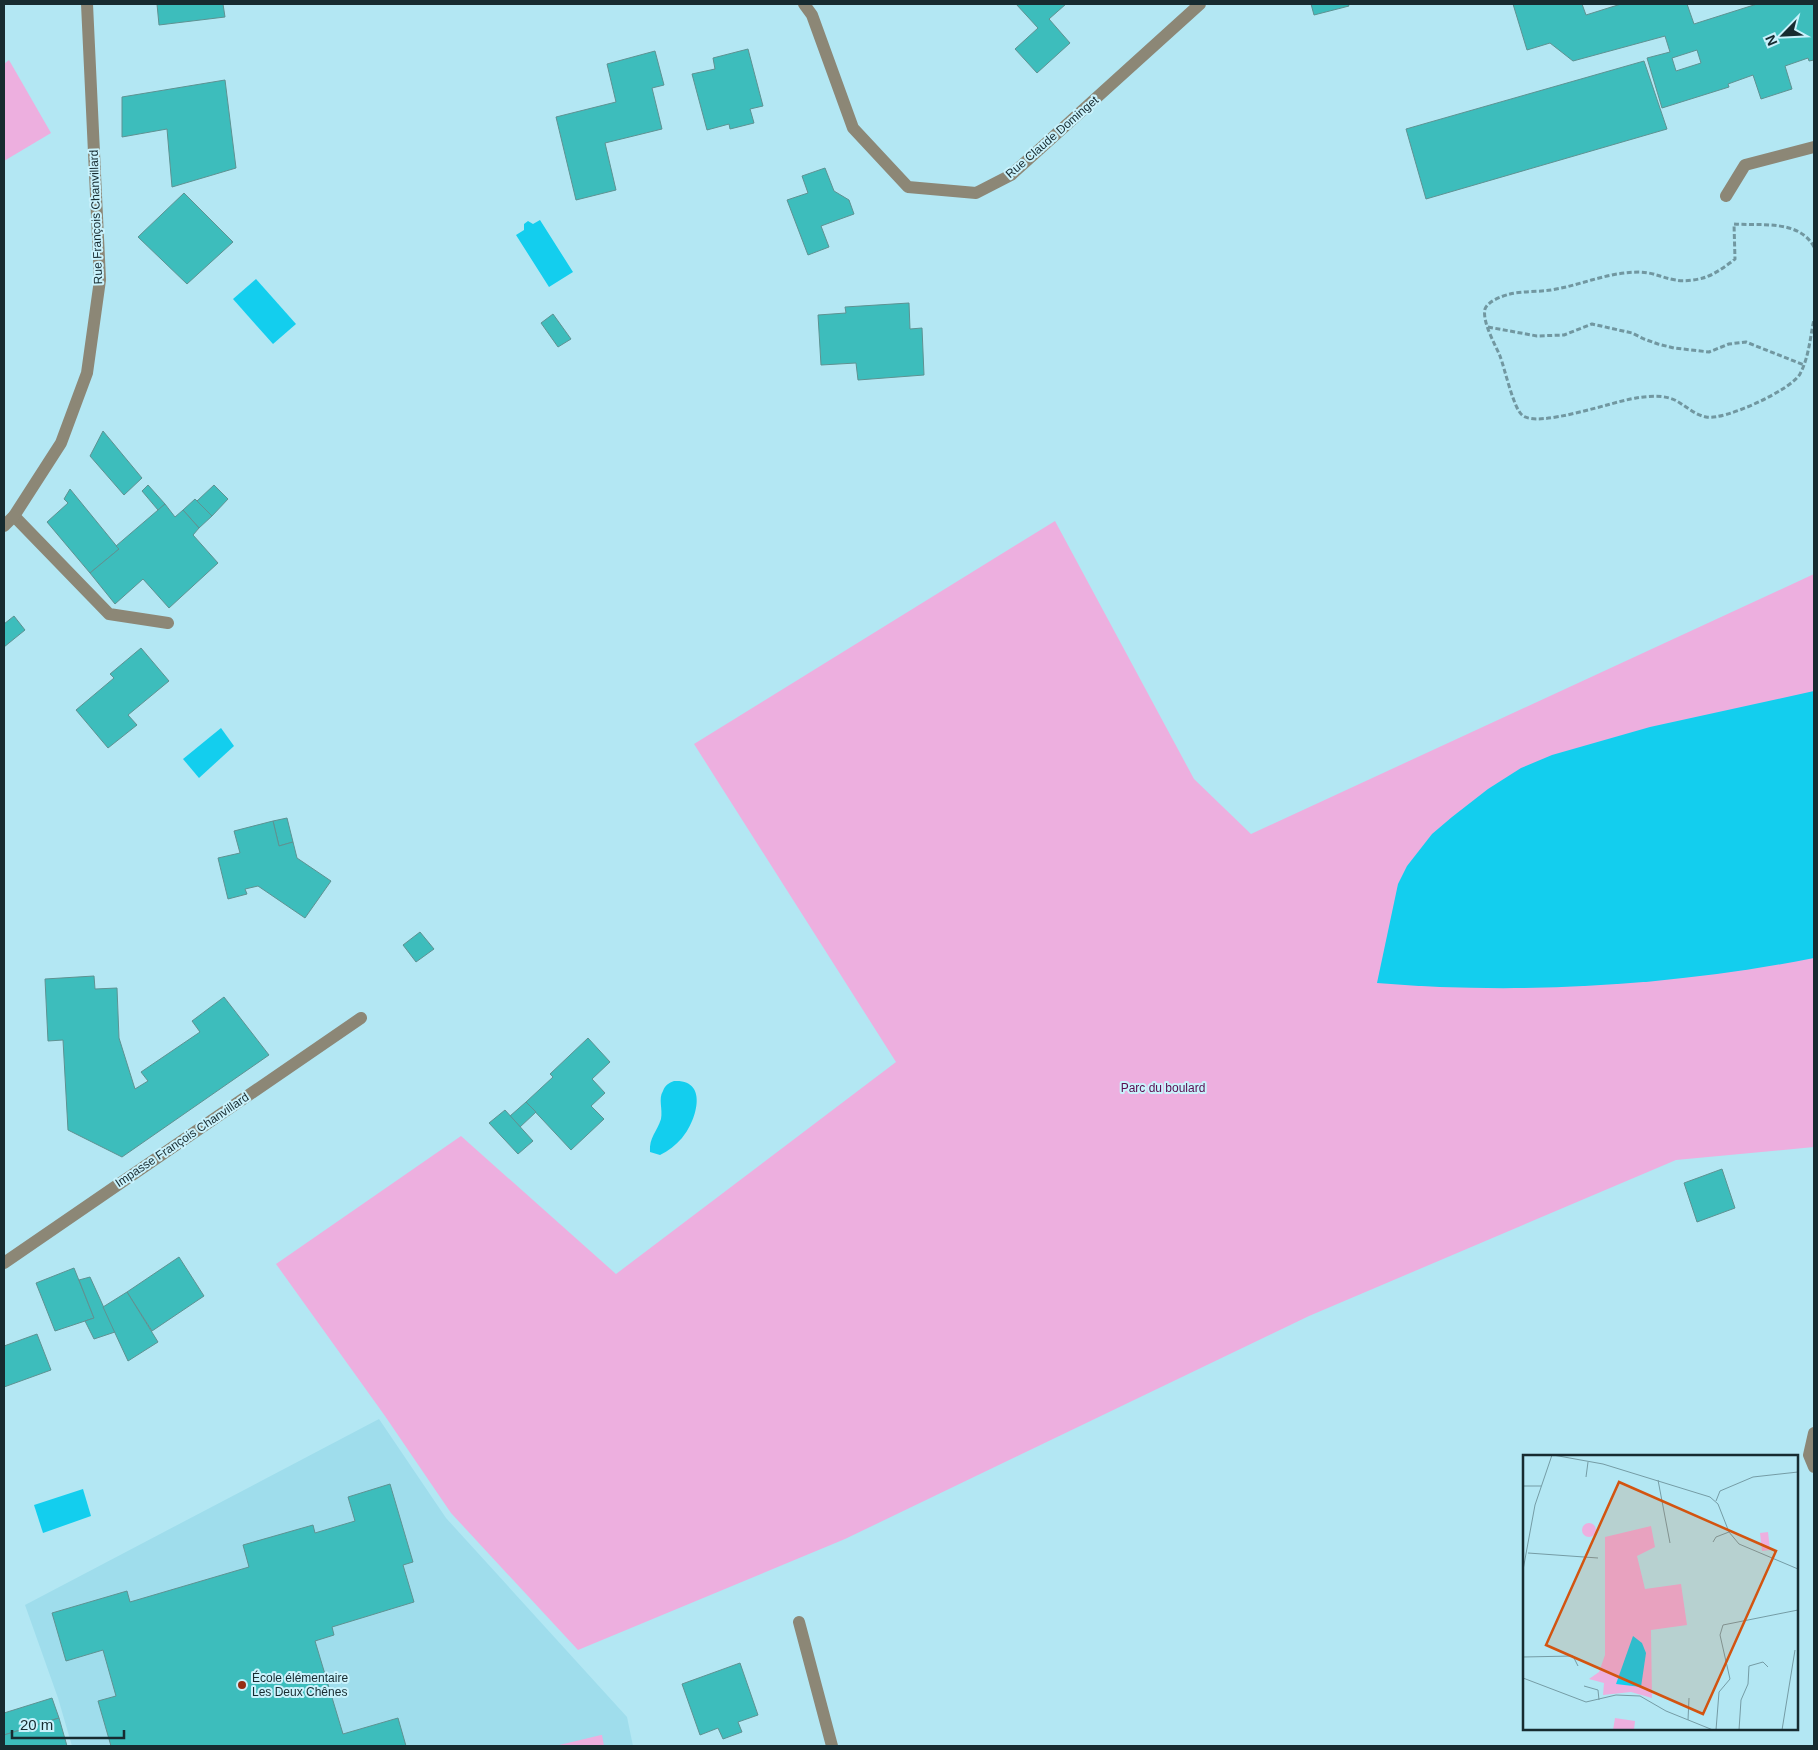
<svg xmlns="http://www.w3.org/2000/svg" width="1818" height="1750" viewBox="0 0 1818 1750" font-family="Arial,sans-serif">
<rect width="100%" height="100%" fill="#b3e7f3"/>
<path fill="#9fddec" d="M379,1419L446,1518L627,1717L633,1746H72L58,1698L25,1605Z"/>
<g fill="#edafdf">
<path d="M9,60L51,133L4,161V64Z"/>
<path d="M1055,521L1194,779L1251,834L1814,574V1147L1676,1160L1309,1316L845,1539L578,1650L451,1513L385,1416L276,1264L461,1136L616,1274L896,1062L694,744Z"/>
<path d="M602,1735L604,1746H555L601,1735Z"/>
</g>
<g fill="#13ceee">
<path d="M540,220L573,272L549,287L516,235L524,230V224L528,221L533,224Z"/>
<path d="M256,279L296,324L273,344L233,299Z"/>
<path d="M1814,691V958C1673,986 1520,995 1377,983L1398,884L1407,866L1432,834L1452,817L1488,789L1521,768L1552,755L1650,727Z"/>
<path d="M221,728L234,746L199,778L183,759Z"/>
<path d="M674,1081C710,1079 696,1122 682,1138C676,1145 668,1151 660,1155L650,1152C649,1137 657,1132 661,1119C663,1109 658,1099 663,1091C665,1085 669,1083 674,1081Z"/>
<path d="M83,1489L91,1516L43,1533L34,1505Z"/>
</g>
<g fill="#3dbdbc" stroke="#5e9292" fill-rule="evenodd">
<path d="M157,4H223L225,17L159,25Z"/>
<path d="M1016,4H1066L1049,19L1070,43L1037,73L1015,49L1038,28Z"/>
<path d="M1311,4H1348L1349,6L1314,15Z"/>
<path d="M1513,4H1582L1586,15L1621,4H1687L1694,24L1757,4H1814V60L1809,61L1808,58L1785,66L1792,89L1761,99L1753,75L1728,84L1729,87L1662,108L1647,58L1670,52L1665,36L1573,61L1550,43L1527,50ZM1697,50L1701,63L1676,71L1672,58Z"/>
<path d="M748,49L763,106L750,109L754,123L730,129L729,124L707,130L692,74L715,69L713,58Z"/>
<path d="M655,51L664,85L652,88L662,129L605,143L616,190L576,200L556,117L616,102L607,64Z"/>
<path d="M1644,61L1667,129L1426,199L1406,129Z"/>
<path d="M225,80L236,168L172,187L167,129L122,137V97Z"/>
<path d="M825,168L834,191L849,200L854,214L821,226L829,247L808,255L787,200L808,193L802,176Z"/>
<path d="M184,193L233,242L187,284L138,237Z"/>
<path d="M909,303L910,329L922,328L924,375L858,380L856,363L821,365L818,315L846,313L845,307Z"/>
<path d="M553,314L571,339L558,347L541,323Z"/>
<path d="M103,431L142,478L124,495L90,456Z"/>
<path d="M148,485L165,504L158,510L142,491Z"/>
<path d="M214,485L228,499L212,516L197,501Z"/>
<path d="M70,489L119,549L90,573L47,522L68,503L64,499Z"/>
<path d="M195,499L212,516L199,528L183,510Z"/>
<path d="M165,504L175,517L183,510L199,528L193,535L218,563L169,608L143,579L115,604L90,573L119,549L116,546Z"/>
<path d="M14,616L25,630L4,647V624Z"/>
<path d="M141,648L169,681L128,715L137,725L108,748L76,710L114,678L110,674Z"/>
<path d="M287,818L293,842L279,846L273,821Z"/>
<path d="M273,821L279,846L293,842L297,858L331,881L305,918L258,886L245,889L247,894L228,899L218,858L240,853L234,831Z"/>
<path d="M420,932L434,949L416,962L403,945Z"/>
<path d="M94,976L95,989L117,988L119,1038L135,1089L148,1081L141,1072L200,1032L192,1021L224,997L269,1055L122,1157L68,1130L63,1040L48,1041L45,979Z"/>
<path d="M588,1038L610,1062L592,1079L605,1093L591,1106L604,1119L571,1150L526,1102L553,1077L550,1074Z"/>
<path d="M526,1102L536,1112L520,1127L510,1116Z"/>
<path d="M505,1110L533,1141L518,1154L489,1123Z"/>
<path d="M1722,1169L1735,1208L1697,1222L1684,1183Z"/>
<path d="M179,1257L204,1296L152,1331L127,1292Z"/>
<path d="M74,1268L94,1318L55,1331L36,1283Z"/>
<path d="M90,1277L115,1332L94,1339L85,1321L94,1318L79,1280Z"/>
<path d="M127,1292L158,1342L128,1361L103,1307Z"/>
<path d="M37,1334L51,1370L4,1387V1346Z"/>
<path d="M390,1484L413,1562L403,1565L414,1602L332,1627L334,1635L315,1641L343,1734L398,1718L406,1746H111L98,1701L116,1696L103,1650L66,1661L52,1613L127,1591L130,1602L249,1567L243,1545L313,1525L315,1533L355,1521L348,1497Z"/>
<path d="M740,1663L758,1715L738,1722L742,1732L723,1739L718,1728L700,1735L682,1684Z"/>
<path d="M52,1698L59,1718L4,1735V1713Z"/>
<path d="M59,1718L67,1746H4V1735Z"/>
</g>
<g fill="none" stroke-linecap="round" stroke-linejoin="round">
<g stroke="#7197a0" stroke-width="3" stroke-dasharray="5 2.5" stroke-linecap="butt">
<path d="M1814,247C1799,219 1760,226 1734,224L1735,259C1726,266 1714,275 1703,278C1696,280 1683,282 1676,280C1662,278 1656,273 1640,272C1607,272 1582,285 1551,290C1538,292 1523,291 1510,294C1502,296 1488,301 1485,309C1482,322 1495,344 1500,356C1505,369 1513,407 1522,415C1537,429 1614,401 1636,398C1651,396 1667,394 1680,403C1688,408 1696,415 1706,417C1724,421 1791,390 1800,374C1809,357 1810,338 1814,319"/>
<path d="M1488,327L1537,336L1564,335L1592,324L1632,333L1644,339L1658,344L1674,348L1709,352L1729,344L1746,342L1804,365"/>
</g>
<g stroke="#8c8776" stroke-width="12">
<path d="M804,4L812,15L853,128L908,187L976,193L1011,175L1200,4"/>
<path d="M1726,196L1745,165L1814,147"/>
<path d="M14,516L109,614L168,623"/>
<path d="M4,526L14,516L61,443L87,373L100,280L87,4"/>
<path d="M4,1263L361,1018"/>
<path d="M1814,1433L1809,1455L1814,1467"/>
<path d="M799,1622L832,1746"/>
</g>
</g>
<circle fill="#962e14" stroke="#c9f2fc" stroke-width="2" cx="242" cy="1685" r="5"/>
<g text-anchor="middle" dominant-baseline="central" stroke-width="4" stroke-linejoin="round" paint-order="stroke">
<g font-size="12" fill="#172b30" stroke="#c9f2fc">
<text transform="translate(1052 137) rotate(-41)">Rue Claude Dominget</text>
<text transform="translate(96 217) rotate(-92)">Rue François Chanvillard</text>
<text transform="translate(182 1140) rotate(-34)">Impasse François Chanvillard</text>
</g>
<g font-size="12" fill="#5a0c4f" stroke="#c9f2fc">
<text x="1163" y="1088">Parc du boulard</text>
</g>
<g font-size="12" fill="#172b30" stroke="#c9f2fc" text-anchor="start">
<text x="252" y="1678">École élémentaire<tspan x="252" dy="14">Les Deux Chênes</tspan></text>
</g>
</g>
<g transform="translate(1523 1455)">
<rect width="275" height="275" fill="#b3e7f3"/>
<path d="M59 75a7 7 0 1 1 14 0a7 7 0 1 1-14 0ZM128,71L132,92L114,101L122,134L158,129L164,170L128,175L129,243L108,237L80,240L81,228L66,224L76,217L82,200V82ZM245,77L247,95L239,96L237,78ZM92,263L112,266L111,275H90Z" fill="#edafdf"/>
<path d="M110,181L119,188L123,198L118,232L93,229Z" fill="#13ceee"/>
<path fill="none" stroke="#759ca5" stroke-width="1" d="M30,0L80,9L187,42L195,49L206,77L216,89L275,114M63,22L65,7M135,25L147,88M0,31H18M193,46L197,36L230,22L275,17M190,87L193,82L206,77M5,98L75,103M0,115L12,50L29,0M0,202L50,201L55,211M0,223L63,247L93,240L117,241L143,256L190,275M61,231L75,235L76,245M165,265L166,243M193,275L196,237L207,224L197,180L200,170L275,155M216,275L218,245L225,229L226,211L240,207L245,212M259,275L272,195"/>
<path fill="#d35410" fill-opacity="0.15" stroke="#d35410" stroke-width="2.5" d="M96,27L253,96L180,259L23,190Z"/>
<rect width="275" height="275" fill="none" stroke="#172b30" stroke-width="2.5"/>
</g>
<rect width="1818" height="1750" fill="none" stroke="#172b30" stroke-width="10"/>
<g transform="translate(1783 35) rotate(246)" stroke="#c9f2fc" stroke-width="4" paint-order="stroke">
<path d="M0-4L9 19L0 12L-9 19Z" fill="#172b30"/>
<text y="-8" font-size="14" font-weight="bold" text-anchor="middle" fill="#172b30">N</text>
</g>
<path d="M12 1730v8h112v-8" fill="none" stroke="#172b30" stroke-width="2.5"/>
<text x="20" y="1730" font-size="15" fill="#172b30" stroke="#c9f2fc" stroke-width="4" paint-order="stroke">20 m</text>
</svg>
